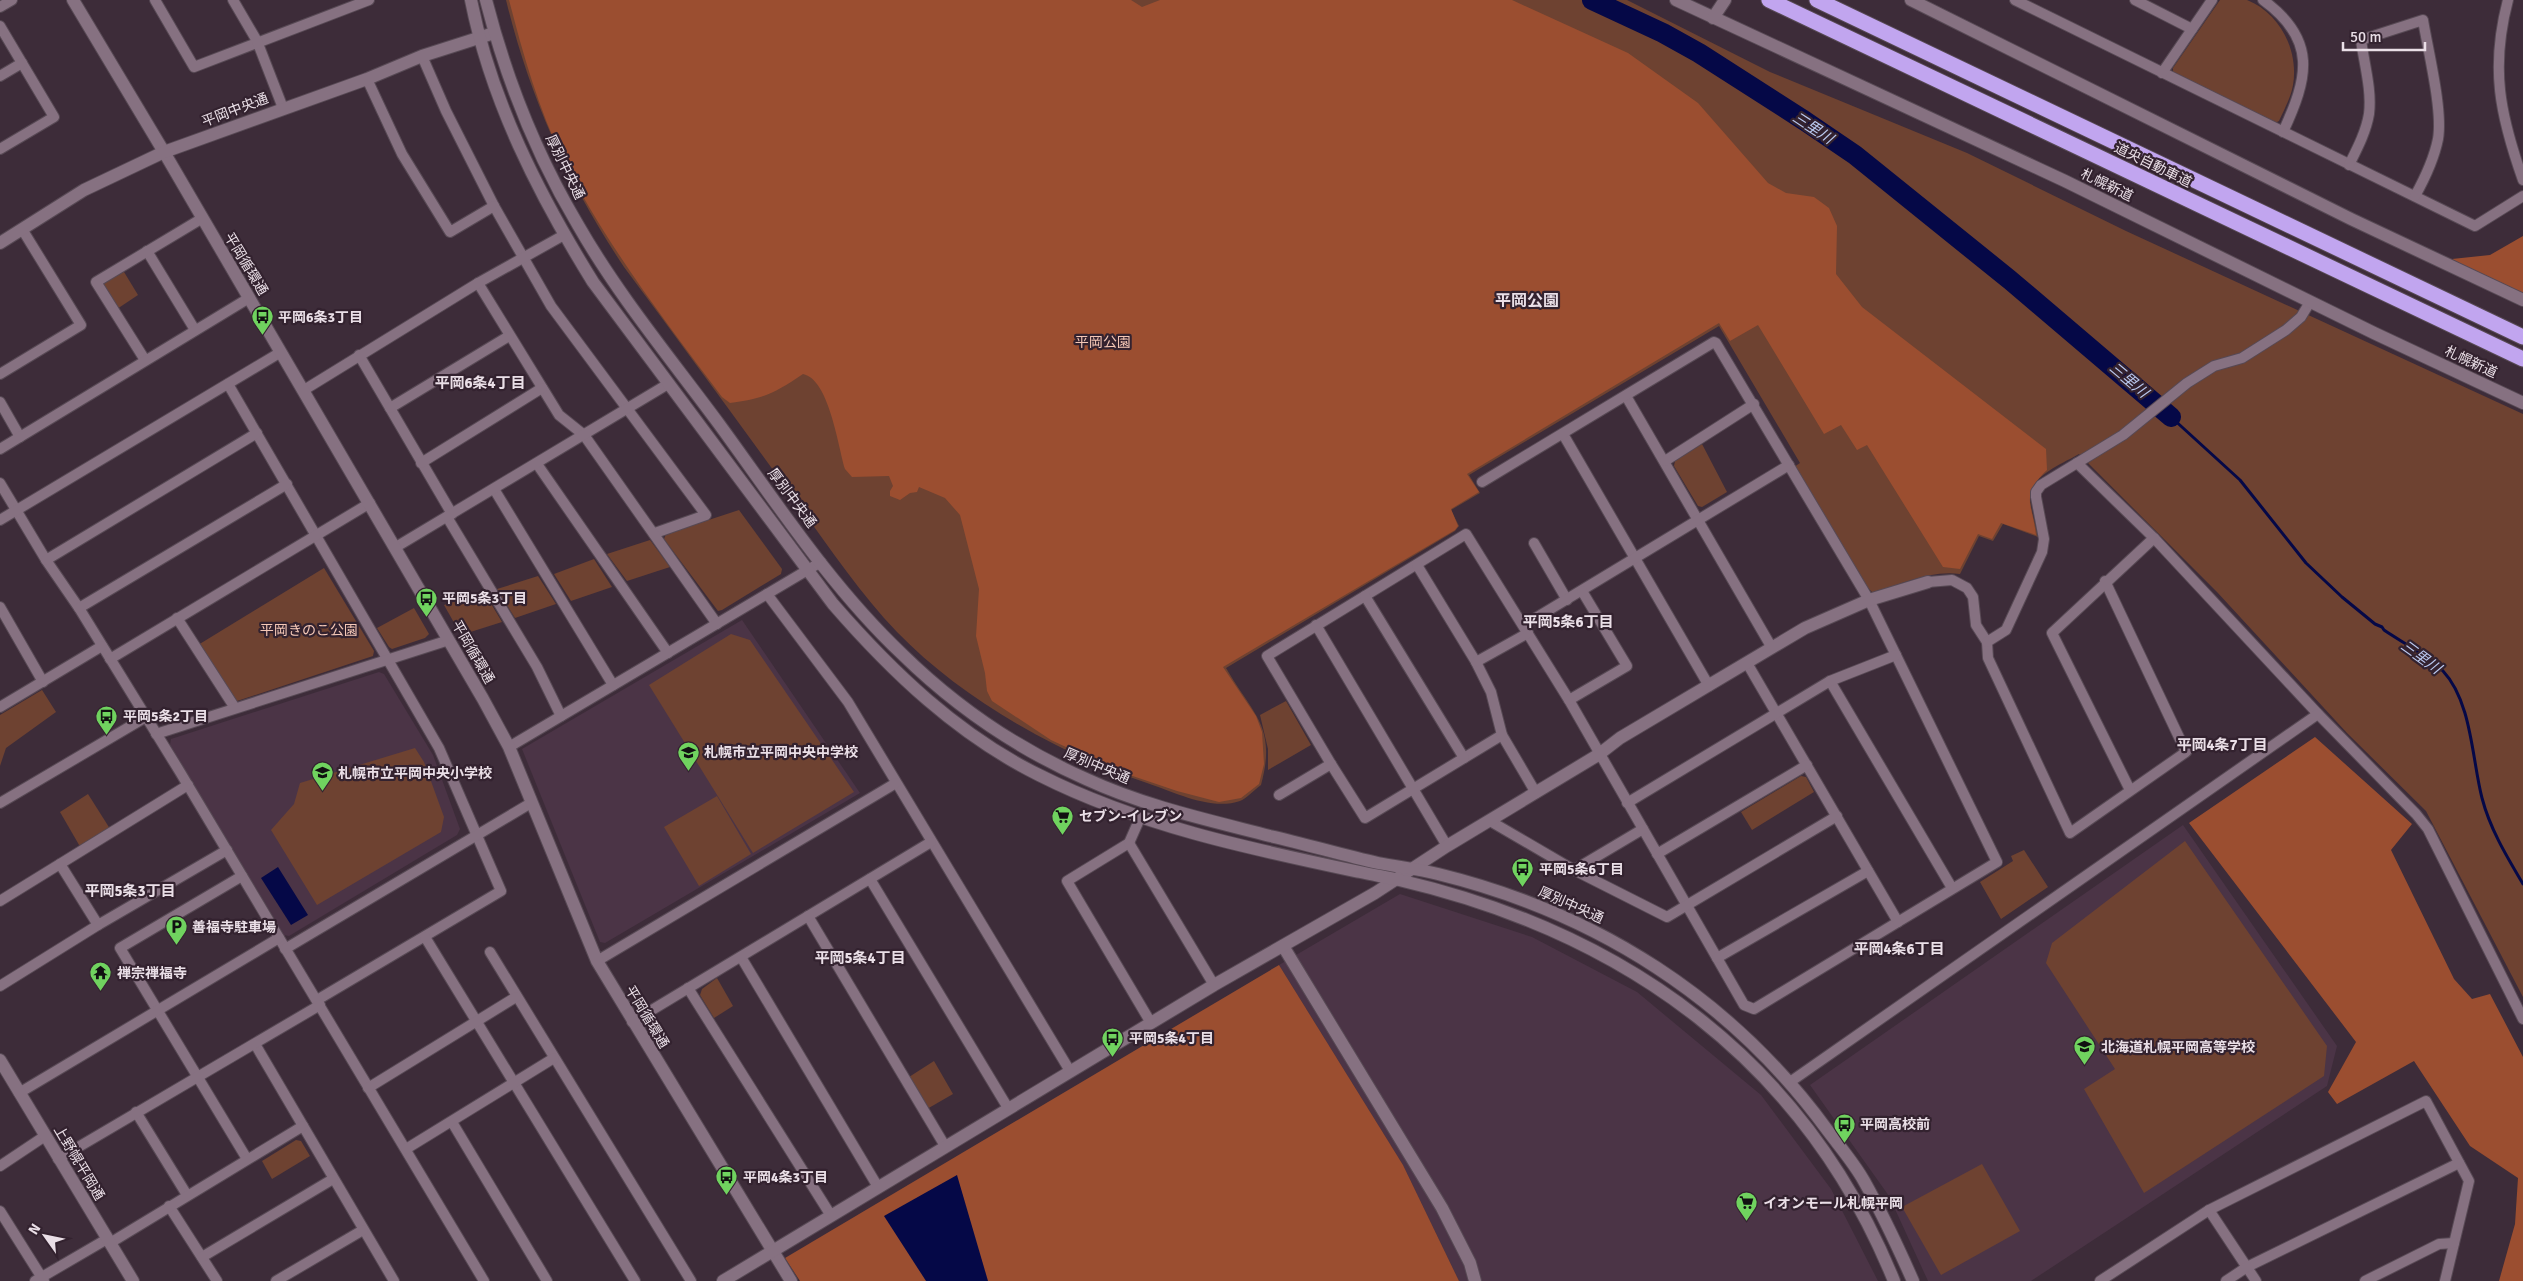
<svg xmlns="http://www.w3.org/2000/svg" width="2523" height="1281" viewBox="0 0 2523 1281" font-family="Signika,'Noto Sans JP',sans-serif">
<rect width="100%" height="100%" fill="#3d2c39"/>
<g fill="#4b3446">
<path d="M742,620L860,793L605,943L600,942L522,749Z"/>
<path d="M379,672L384,674L433,755L460,829L457,835L289,936L284,935L170,745L171,739Z"/>
<path d="M2183,825L2337,1046L2327,1086L2031,1281H1928L1889,1196L1810,1085Z"/>
<path d="M1400,894L1532,937L1637,992L1761,1095L1831,1189L1878,1281H1459L1403,1165L1279,965Z"/>
</g>
<g fill="#6e4231">
<path d="M506,0H1627L1770,72L1967,153L2126,231L2523,414V997L2426,811L2347,733L2217,592L2079,454C2062,464 2029,476 2030,499C2031,511 2036,525 2038,537L2003,524L1993,541L1979,536L1960,574C1930,570 1901,584 1873,593L1865,585L1794,467L1800,463L1719,326L1469,475L1480,493L1451,510L1459,526L1455,531L1226,668C1253,715 1277,726 1261,785C1254,790 1247,798 1240,801C1211,811 1174,792 1147,783C1059,754 962,699 897,632C857,590 824,540 790,493C735,418 680,342 624,267C568,183 530,98 506,0Z"/>
<path d="M2220,0C2228,0 2239,0 2247,0C2280,13 2299,51 2293,85C2291,97 2284,110 2279,121L2275,123L2173,72V68Z"/>
<path d="M121,267L138,295L114,311L96,282Z"/>
<path d="M1702,444L1727,492L1702,507L1698,506L1674,466L1675,461Z"/>
<path d="M739,510L782,569L781,574L722,610L718,611L664,539L666,534Z"/>
<path d="M650,540L670,567L627,581L607,554Z"/>
<path d="M594,559L612,587L571,601L554,574Z"/>
<path d="M324,568L374,651L373,656L237,701L232,699L198,645Z"/>
<path d="M538,576L556,604L515,618L497,589Z"/>
<path d="M484,592L502,622L461,635L444,605Z"/>
<path d="M414,608L429,634L425,638L392,649L389,647L377,628Z"/>
<path d="M731,634L750,640L854,792L753,853L649,685Z"/>
<path d="M42,690L56,712L6,748L0,766V715Z"/>
<path d="M1286,701L1311,745L1268,770V749L1260,715Z"/>
<path d="M415,748L424,762L444,817L441,832L317,905L271,830L294,804L300,783Z"/>
<path d="M1801,776L1806,777L1814,792L1752,830L1741,812Z"/>
<path d="M88,794L112,832L82,850L60,812Z"/>
<path d="M717,796L751,854L699,886L664,827Z"/>
<path d="M2185,841L2327,1046L2324,1076L2144,1193L2084,1089L2115,1069L2046,963L2052,943Z"/>
<path d="M2024,850L2048,887L2001,919L1980,882L2013,861L2011,856Z"/>
<path d="M717,978L733,1006L714,1018L700,995L702,989Z"/>
<path d="M934,1061L953,1094L927,1109L909,1077Z"/>
<path d="M296,1140L301,1141L310,1156L272,1179L262,1161Z"/>
<path d="M1982,1164L2020,1231L1941,1275L1902,1207Z"/>
</g>
<g fill="#9b4e30">
<path d="M509,0H1131L1142,7L1160,0H1512L1628,53L1698,103L1768,183L1786,193L1814,197L1829,208L1837,226L1836,274L1862,307L2046,449L2047,470C2020,496 2032,502 2036,535L2001,523L1992,539L1978,534L1960,569L1943,567L1867,445L1857,450L1841,425L1824,434L1758,325L1730,341L1719,323L1467,474L1479,492L1451,509L1458,526L1455,530L1223,667L1256,716L1262,732L1264,764L1259,784L1241,798L1219,802L1177,791L1115,770L1051,740L992,701L987,691L985,673L976,636L979,589L960,515L945,498L919,487L917,492L910,493L900,500L890,496V491L893,486L889,476L852,477L845,469C838,446 829,379 803,374C775,393 763,399 730,403L722,397C665,321 607,246 564,161C539,111 523,54 509,0Z"/>
<path d="M2523,236V297L2499,286L2452,259L2490,255Z"/>
<path d="M2315,737L2412,824L2391,850L2454,979L2472,999L2490,994L2523,1057V1281H2499L2515,1224L2518,1178L2470,1146L2414,1061L2337,1104L2328,1092L2356,1042L2189,823Z"/>
<path d="M1279,965L1403,1165L1459,1281H800L785,1258Z"/>
</g>
<g fill="#050847">
<path d="M278,867L308,915L291,925L261,878Z"/>
<path d="M957,1175L988,1281H926L884,1216Z"/>
</g>
<g fill="none" stroke-linecap="round" stroke-linejoin="round">
<path stroke="#050847" stroke-width="3" d="M2171,417L2240,480L2306,563L2342,597L2375,624L2382,627L2384,630C2400,641 2431,658 2443,671C2472,702 2472,760 2482,798C2490,829 2507,857 2523,884"/>
<path stroke="#050847" stroke-width="20" d="M1592,0L1663,33L1699,53L1805,121L1855,155L2010,280L2171,417"/>
<defs>
<g id="minor">
<path d="M155,0L194,67L369,0"/>
<path d="M233,0L257,41L283,108"/>
<path d="M2015,0L2475,226L2523,196"/>
<path d="M2135,0L2192,29"/>
<path d="M2263,0C2318,40 2308,78 2283,132"/>
<path d="M2508,0C2490,68 2500,115 2523,180"/>
<path d="M0,7L12,0"/>
<path d="M0,26L54,117L0,149"/>
<path d="M422,56L446,111L494,206L551,306L706,515L655,533"/>
<path d="M2162,73L2212,0"/>
<path d="M0,76L22,63"/>
<path d="M367,79L402,154L450,232L494,206"/>
<path d="M2349,165C2357,149 2366,132 2369,114C2372,90 2364,63 2361,40L2423,20C2428,51 2443,110 2438,139C2434,159 2425,178 2415,196"/>
<path d="M147,251L195,330"/>
<path d="M478,283L559,415L584,435L717,624"/>
<path d="M359,355L452,514"/>
<path d="M145,360L96,282L201,219"/>
<path d="M0,374L81,325L22,229"/>
<path d="M228,384L439,748L501,891L317,1000"/>
<path d="M304,390L478,283L564,235"/>
<path d="M1626,396L1772,648"/>
<path d="M0,402L20,437"/>
<path d="M390,408L509,336"/>
<path d="M1563,434L1709,686"/>
<path d="M0,449L249,298"/>
<path d="M1665,461L1754,404"/>
<path d="M421,463L542,388"/>
<path d="M2077,463L2154,538L2318,714L2416,814L2428,829L2523,1019"/>
<path d="M537,464L668,653"/>
<path d="M1482,482L1714,342L1716,343L1869,600L1997,862L1754,1009L1744,1005L1569,700L1466,534L1267,656L1331,764L1365,818L1502,735"/>
<path d="M0,483L46,560L79,608L180,772L484,1281"/>
<path d="M494,489L613,685"/>
<path d="M447,517L537,667L561,716"/>
<path d="M0,520L281,352"/>
<path d="M1534,543L1567,600"/>
<path d="M396,547L668,384"/>
<path d="M46,560L257,433"/>
<path d="M1417,565L1476,662L1491,692L1502,735L1536,793"/>
<path d="M1928,582L1952,580L1967,588L1973,597L1976,625L1987,642L1988,658L2070,833L2186,752L2105,581"/>
<path d="M767,594L848,702L1070,1071"/>
<path d="M1365,596L1464,758"/>
<path d="M0,607L43,682"/>
<path d="M79,608L287,484"/>
<path d="M177,618L235,708"/>
<path d="M1316,625L1447,846"/>
<path d="M1524,625L1789,465"/>
<path d="M1987,642L2006,630L2042,552L2044,539L2036,497V492L2041,485L2123,435L2187,383L2214,366L2242,358L2286,330L2301,317L2310,302"/>
<path d="M110,659L370,503"/>
<path d="M1476,662L1528,633"/>
<path d="M1747,663L1898,922"/>
<path d="M1830,681L1952,888"/>
<path d="M1569,700L1627,666L1582,591"/>
<path d="M0,707L102,646"/>
<path d="M156,734L449,640"/>
<path d="M509,747L821,562"/>
<path d="M2130,790L2052,633L2154,538"/>
<path d="M1279,795L1331,764"/>
<path d="M0,803L146,717"/>
<path d="M1627,803L1830,681L1896,655"/>
<path d="M1140,818L1129,843L1067,881L1151,1023"/>
<path d="M1490,821L1574,870L1667,917L1837,816"/>
<path d="M1129,843L1214,985"/>
<path d="M1657,854L1807,765"/>
<path d="M60,864L98,925"/>
<path d="M1574,870L1643,829"/>
<path d="M242,876L120,948L247,1159"/>
<path d="M870,879L1008,1108"/>
<path d="M0,901L188,785"/>
<path d="M808,916L945,1146"/>
<path d="M425,937L635,1281"/>
<path d="M285,949L531,803"/>
<path d="M490,952L691,1281"/>
<path d="M741,957L878,1187"/>
<path d="M1717,958L1868,871"/>
<path d="M597,961L896,783"/>
<path d="M0,986L98,925L227,850"/>
<path d="M688,988L830,1214"/>
<path d="M632,1022L931,842"/>
<path d="M255,1044L394,1281"/>
<path d="M1790,1082L2318,714"/>
<path d="M368,1088L516,997"/>
<path d="M19,1093L279,938"/>
<path d="M136,1112L187,1195"/>
<path d="M452,1122L547,1281"/>
<path d="M406,1149L554,1058"/>
<path d="M58,1159L320,1005"/>
<path d="M0,1166L45,1136"/>
<path d="M169,1206L217,1281"/>
<path d="M2209,1210L2256,1281"/>
<path d="M0,1211L44,1281"/>
<path d="M110,1243L303,1126"/>
<path d="M202,1257L333,1179"/>
<path d="M35,1281L107,1239"/>
<path d="M276,1281L363,1230"/>
<path d="M2100,1281L2209,1210L2426,1101L2469,1181L2445,1281"/>
<path d="M2226,1281L2247,1267L2459,1163"/>
<path d="M2365,1281L2439,1244L2454,1243"/>
</g>
<g id="tertiary">
<path d="M73,0L164,152L483,699L509,747L597,961L791,1281"/>
<path d="M1676,0L2065,181L2374,333L2523,403"/>
<path d="M1911,0L2351,219L2523,300"/>
<path d="M1713,18L1725,0"/>
<path d="M0,243L84,190L164,152L367,79L422,56L494,33"/>
<path d="M1283,946L1442,1208L1470,1263L1475,1281"/>
<path d="M0,1060L133,1281"/>
<path d="M723,1281L1214,985L1375,893L1447,846L1598,755L1620,738L1805,628L1869,600L1928,582"/>
</g>
<g id="secondary">
<path d="M471,0C491,101 539,195 593,282L833,604C892,672 958,735 1039,775C1140,826 1251,849 1360,872C1373,875 1386,877 1399,880C1626,933 1805,1061 1894,1281"/>
<path d="M486,0C506,78 537,156 578,225C618,295 671,359 719,424C776,502 831,587 902,654C955,706 1018,749 1086,779C1144,806 1208,820 1270,836C1306,844 1342,855 1378,863C1398,867 1419,869 1438,874C1597,913 1732,999 1828,1131C1840,1147 1854,1163 1864,1181C1882,1213 1898,1247 1913,1281"/>
</g>
<g id="motorway">
<path d="M1769,0L2523,359"/>
<path d="M1817,0L2523,337"/>
</g>
</defs>
<use href="#minor" stroke="#574954" stroke-width="12"/>
<use href="#tertiary" stroke="#574954" stroke-width="14"/>
<use href="#secondary" stroke="#574954" stroke-width="14"/>
<use href="#motorway" stroke="#574954" stroke-width="17"/>
<use href="#minor" stroke="#867181" stroke-width="10"/>
<use href="#tertiary" stroke="#867181" stroke-width="12"/>
<use href="#secondary" stroke="#867181" stroke-width="12"/>
<use href="#motorway" stroke="#c1a5ef" stroke-width="15"/>
</g>
<defs>
<symbol id="bus-pin" viewBox="-11 -11 22 30"><path d="M0 17L-7.5 6A9.5 9.5 0 1 1 7.5 6Z" fill="#70d35f" stroke="#33222f"/><path d="M-5-6H5V4H4V6H2V4H-2V6H-4V4H-5ZM-3.5-4V0h7V-4ZM-3.5 1.2v1.5H-2V1.2ZM2 1.2v1.5H3.5V1.2Z" fill="#111"/></symbol>
<symbol id="school-pin" viewBox="-11 -11 22 30"><path d="M0 17L-7.5 6A9.5 9.5 0 1 1 7.5 6Z" fill="#70d35f" stroke="#33222f"/><path d="M0-5L7-2L0 1L-7-2ZM-4 1L0 2.5L4 1V4Q0 6-4 4Z" fill="#111"/></symbol>
<symbol id="supermarket-pin" viewBox="-11 -11 22 30"><path d="M0 17L-7.5 6A9.5 9.5 0 1 1 7.5 6Z" fill="#70d35f" stroke="#33222f"/><path d="M-6-5.5h2.5l.6 2H6L4.5 2H-2.5L-4.4-4H-6ZM-1.5 3.2a1.3 1.3 0 1 0 .1 0ZM3 3.2a1.3 1.3 0 1 0 .1 0Z" fill="#111"/></symbol>
<symbol id="parking-pin" viewBox="-11 -11 22 30"><path d="M0 17L-7.5 6A9.5 9.5 0 1 1 7.5 6Z" fill="#70d35f" stroke="#33222f"/><path d="M-3.5-5.5H1a3.5 3.5 0 0 1 0 7H-1V5.5H-3.5ZM-1-3.4V-.6H.8a1.4 1.4 0 0 0 0-2.8Z" fill="#111"/></symbol>
<symbol id="temple-pin" viewBox="-11 -11 22 30"><path d="M0 17L-7.5 6A9.5 9.5 0 1 1 7.5 6Z" fill="#70d35f" stroke="#33222f"/><path d="M0-6L5-2H3V0L6.5 2.5H4V6H1.5V3h-3V6H-4V2.5H-6.5L-3 0V-2H-5Z" fill="#111"/></symbol>
</defs>
<g fill-rule="evenodd">
<use href="#bus-pin" x="250" y="304" width="25" height="34"/>
<use href="#bus-pin" x="414" y="586" width="25" height="34"/>
<use href="#bus-pin" x="94" y="704" width="25" height="34"/>
<use href="#school-pin" x="676" y="740" width="25" height="34"/>
<use href="#school-pin" x="310" y="760" width="25" height="34"/>
<use href="#supermarket-pin" x="1050" y="804" width="25" height="34"/>
<use href="#bus-pin" x="1510" y="856" width="25" height="34"/>
<use href="#parking-pin" x="164" y="914" width="25" height="34"/>
<use href="#temple-pin" x="88" y="960" width="25" height="34"/>
<use href="#bus-pin" x="1100" y="1026" width="25" height="34"/>
<use href="#school-pin" x="2072" y="1034" width="25" height="34"/>
<use href="#bus-pin" x="1832" y="1112" width="25" height="34"/>
<use href="#bus-pin" x="714" y="1164" width="25" height="34"/>
<use href="#supermarket-pin" x="1734" y="1190" width="25" height="34"/>
</g>
<g text-anchor="middle" dominant-baseline="central" stroke-width="4.5" stroke-linejoin="round" paint-order="stroke">
<g font-size="14" fill="#eadfe7" stroke="#33222f">
<text transform="translate(235 110) rotate(-21)">平岡中央通</text>
<text transform="translate(2153 165) rotate(26)">道央自動車道</text>
<text transform="translate(565 167) rotate(64)">厚別中央通</text>
<text transform="translate(2107 185) rotate(26)">札幌新道</text>
<text transform="translate(246 264) rotate(59)">平岡循環通</text>
<text transform="translate(2471 362) rotate(25)">札幌新道</text>
<text transform="translate(792 498) rotate(53)">厚別中央通</text>
<text transform="translate(473 652) rotate(60)">平岡循環通</text>
<text transform="translate(1097 766) rotate(23)">厚別中央通</text>
<text transform="translate(1571 905) rotate(24)">厚別中央通</text>
<text transform="translate(647 1017) rotate(59)">平岡循環通</text>
<text transform="translate(79 1163) rotate(59)">上野幌平岡通</text>
</g>
<g font-size="14" font-weight="bold" fill="#eadfe7" stroke="#33222f" text-anchor="start">
<text x="278" y="317">平岡6条3丁目</text>
<text x="442" y="598">平岡5条3丁目</text>
<text x="123" y="716">平岡5条2丁目</text>
<text x="704" y="752">札幌市立平岡中央中学校</text>
<text x="338" y="773">札幌市立平岡中央小学校</text>
<text x="1079" y="816">セブン-イレブン</text>
<text x="1539" y="869">平岡5条6丁目</text>
<text x="192" y="927">善福寺駐車場</text>
<text x="117" y="973">禅宗禅福寺</text>
<text x="1129" y="1038">平岡5条4丁目</text>
<text x="2101" y="1047">北海道札幌平岡高等学校</text>
<text x="1860" y="1124">平岡高校前</text>
<text x="743" y="1177">平岡4条3丁目</text>
<text x="1763" y="1203">イオンモール札幌平岡</text>
</g>
<g font-size="14" fill="#f5c8b7" stroke="#33222f">
<text x="1103" y="342">平岡公園</text>
<text x="309" y="630">平岡きのこ公園</text>
</g>
<g font-size="15" font-style="italic" fill="#bac9f0" stroke="#33222f">
<text transform="translate(1813 128) rotate(33)">三里川</text>
<text transform="translate(2129 380) rotate(40)">三里川</text>
<text transform="translate(2421 657) rotate(36)">三里川</text>
</g>
<g font-size="15" font-weight="bold" fill="#eadfe7" stroke="#33222f">
<text x="480" y="383">平岡6条4丁目</text>
<text x="1568" y="622">平岡5条6丁目</text>
<text x="2222" y="745">平岡4条7丁目</text>
<text x="130" y="891">平岡5条3丁目</text>
<text x="1899" y="949">平岡4条6丁目</text>
<text x="860" y="958">平岡5条4丁目</text>
</g>
<g font-size="16" font-weight="bold" fill="#eadfe7" stroke="#33222f">
<text x="1527" y="301">平岡公園</text>
</g>
</g>
<g transform="translate(45 1236) rotate(303)" stroke="#33222f" stroke-width="4" paint-order="stroke">
<path d="M0-4L9 19L0 12L-9 19Z" fill="#eadfe7"/>
<text y="-8" font-size="14" font-weight="bold" text-anchor="middle" fill="#eadfe7">N</text>
</g>
<path d="M2343 42v8h82v-8" fill="none" stroke="#eadfe7" stroke-width="2.5"/>
<text x="2350" y="42" font-size="15" fill="#eadfe7" stroke="#33222f" stroke-width="4" paint-order="stroke">50 m</text>
</svg>
